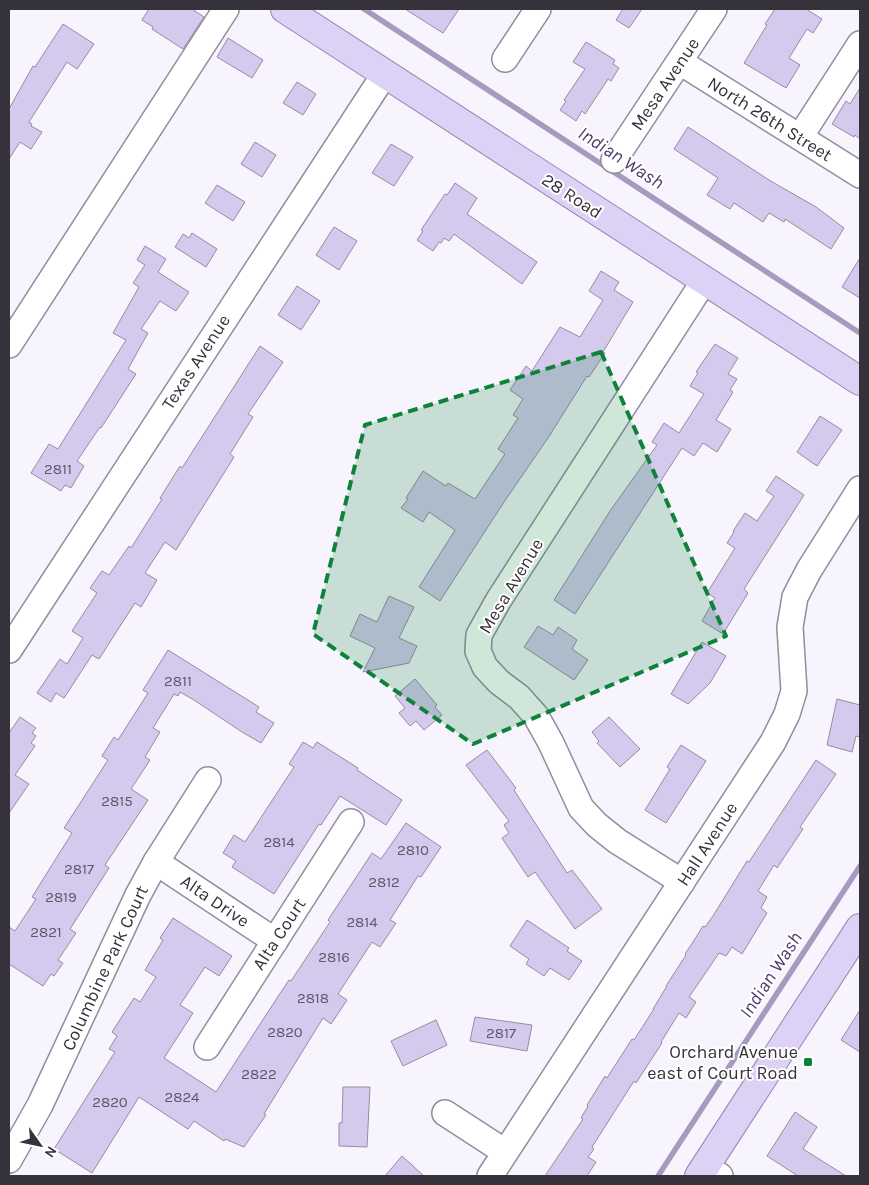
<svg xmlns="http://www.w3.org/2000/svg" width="869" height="1185" viewBox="0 0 869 1185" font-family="Karla,sans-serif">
<rect width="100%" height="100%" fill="#f7f4fd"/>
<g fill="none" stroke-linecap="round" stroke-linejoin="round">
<g stroke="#a69bbe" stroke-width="5.5">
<path d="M364,9L860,333"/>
<path d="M658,1176L860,866"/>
</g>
</g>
<g fill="#d5caee" stroke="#938da1">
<path d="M149,9H192L204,17L183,49L152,29L153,27L142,20Z"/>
<path d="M405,9H459L443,33Z"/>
<path d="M623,9H642L629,28L616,20Z"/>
<path d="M775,9H806L822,19L813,33L807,29L789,58L800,65L786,88L744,63L767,25L765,24Z"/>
<path d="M63,24L94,44L77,69L67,62L29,122L32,124L31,126L42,132L31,149L20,142L9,159V109L33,66L35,67Z"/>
<path d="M228,38L263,60L252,78L217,57Z"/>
<path d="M586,42L615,60L613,64L619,68L611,81L608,79L585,114L582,111L576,121L560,110L566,101L564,100L585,69L573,62Z"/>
<path d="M297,82L316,94L303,115L283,103Z"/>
<path d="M860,88V139L855,135L854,137L832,124L846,101L850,104Z"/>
<path d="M688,127L769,180L816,207L844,228L831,249L785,219L784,222L769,213L763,222L734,203L730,209L707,195L718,178L674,149Z"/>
<path d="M255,142L276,155L262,177L241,164Z"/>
<path d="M391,144L413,157L394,186L372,173Z"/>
<path d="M455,183L477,198L467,214L537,262L522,284L454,234L449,241L444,238L441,243L439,242L433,251L417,240L423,231L421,230L445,194L447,195Z"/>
<path d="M217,185L245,202L233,221L205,203Z"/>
<path d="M334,227L357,241L339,270L316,255Z"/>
<path d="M192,233L217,249L206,267L175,247L183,234L189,238Z"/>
<path d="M145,246L166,259L158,272L189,292L176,311L160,301L141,329L148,333L128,369L136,374L101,428L100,427L77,461L84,466L71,488L65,485L61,491L31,473L49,444L58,449L126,340L113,333L139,287L133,283L145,265L137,260Z"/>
<path d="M860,258V298L842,287Z"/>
<path d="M601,271L619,282L614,290L633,302L603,352L605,353L589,377L587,376L548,438L504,502L440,601L419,587L455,530L429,512L423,522L401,508L408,499L406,498L423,471L446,486L448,483L475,499L505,454L498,449L518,418L513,415L523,399L510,390L526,366L532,371L560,327L580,337L603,300L589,291Z"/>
<path d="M297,286L320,301L301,330L278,315Z"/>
<path d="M715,344L738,358L728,374L737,379L730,390L733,392L716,420L731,429L717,452L703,443L694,456L682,448L575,614L554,600L610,511L657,445L652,442L664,423L679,433L704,394L690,386L698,373L696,372Z"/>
<path d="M260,346L283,362L248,414L253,417L230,454L234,457L176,550L165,542L145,573L157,580L141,607L135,603L99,659L92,655L64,698L56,693L51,702L37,693L60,659L67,664L83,638L72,631L97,593L90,588L102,571L109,575L129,546L131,548L162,499L160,498L180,466L182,468Z"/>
<path d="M820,416L842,430L817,466L797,452Z"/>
<path d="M776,476L804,495L744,589L748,593L723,634L702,621L715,598L707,593L735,548L727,543L734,532L733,531L745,513L757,521L774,496L766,491Z"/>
<path d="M389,596L414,607L399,638L417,646L409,663L363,672L375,648L350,636L360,614L377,622Z"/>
<path d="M538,626L553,635L558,627L577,640L572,649L588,660L574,680L524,647Z"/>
<path d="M702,642L726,656L710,683L688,704L671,694Z"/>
<path d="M168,650L259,707L256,712L274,723L261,743L242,732L194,700L180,692L178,696L174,694L153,728L160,732L145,757L150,760L131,789L148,800L105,865L109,868L70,929L76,933L58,960L63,963L54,976L51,974L43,986L9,964V927L15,931L36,899L32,897L72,833L64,828L108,760L102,756L114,737L118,740L148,693L143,690Z"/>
<path d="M415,679L437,705L435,707L442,715L424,730L416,721L410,726L399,713L405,708L395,696Z"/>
<path d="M837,699L860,705V737L856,736L852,752L827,745Z"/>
<path d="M20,717L36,728L32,733L36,736L31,743L35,746L15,775L29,784L9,813V733Z"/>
<path d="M609,717L640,749L620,767L597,743L599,741L592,732Z"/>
<path d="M303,742L313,748L317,742L358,768L357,770L402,800L386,825L340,796L321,825L319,824L274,894L232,867L236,861L223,853L234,835L245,842L294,767L289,764Z"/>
<path d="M681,745L706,761L666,823L645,810L670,769L667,767Z"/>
<path d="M487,750L516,788L514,790L567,873L572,870L602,909L575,929L535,872L528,877L502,838L509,833L504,825L509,821L466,765Z"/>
<path d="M816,760L836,774L800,827L803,829L777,868L774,865L758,891L767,897L761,908L767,913L742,954L732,947L726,956L719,953L700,981L689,997L696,1002L686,1018L679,1013L661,1042L662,1043L636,1083L634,1081L592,1147L594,1149L588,1157L596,1162L587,1176H545L583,1119L581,1118L588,1106L587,1105L605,1076L607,1078L632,1039L634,1040L654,1009H653L667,986H666L686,955L685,954L693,942L703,926L705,927L713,916L747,861L749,862Z"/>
<path d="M406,823L441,847L421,877L418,876L390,920L396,923L380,947L372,942L338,994L347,1000L331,1024L323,1018L264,1114L266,1115L244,1147L225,1139L224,1141L194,1121L188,1129L139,1097L92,1173L54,1149L115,1052L109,1049L117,1036L112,1032L134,998L140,1002L156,977L145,970L163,940L160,938L173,918L232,956L219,976L205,967L180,1005L193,1013L164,1058L216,1092L277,998L289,980L291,981L330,922L328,920L372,853L381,859Z"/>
<path d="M527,920L569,948L567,951L582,961L569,980L550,968L544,976L526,964L529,959L510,946Z"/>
<path d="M860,1010V1052L841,1040Z"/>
<path d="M475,1017L532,1025L527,1051L470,1041Z"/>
<path d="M436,1020L447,1045L403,1066L391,1041Z"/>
<path d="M343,1087H370L367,1147L339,1146V1123H342Z"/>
<path d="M795,1112L817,1127L803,1149L846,1176H798L767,1156Z"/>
<path d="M402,1156L424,1176H385Z"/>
</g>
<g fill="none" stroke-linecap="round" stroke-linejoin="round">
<defs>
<g id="minor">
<path d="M505,59L538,9"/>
<path d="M680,62L860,175"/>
<path d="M800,137L860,44"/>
<path d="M614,160L714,9"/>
<path d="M9,345L226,9"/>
<path d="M9,650L384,75"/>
<path d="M156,862L275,941"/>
<path d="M682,882L617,841L597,825L581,808L551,743L536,716L519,697L499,682L485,667L478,651L479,635L498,601L704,281"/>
<path d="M207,1047L351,822"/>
<path d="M445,1113L505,1152"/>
<path d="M9,1160L40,1105L138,895L156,862L208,780"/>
<path d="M705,1167L720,1176"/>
<path d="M490,1176L773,742L787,714L794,691L790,627L795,597L809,570L860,489"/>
</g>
<g id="major">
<path d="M285,9L860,381"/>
<path d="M699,1176L860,928"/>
</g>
</defs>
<use href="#minor" stroke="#928ca0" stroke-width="28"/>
<use href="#major" stroke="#9486b1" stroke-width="30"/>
<use href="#minor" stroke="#fff" stroke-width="25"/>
<use href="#major" stroke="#ddd2f6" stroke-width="28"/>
</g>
<path fill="#0e823a" fill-opacity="0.2" stroke="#0e823a" stroke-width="4" stroke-dasharray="10 6" stroke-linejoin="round" d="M601,352L726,636L473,744L313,634L365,425Z"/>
<rect fill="#0e823a" stroke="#fff" stroke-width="2" x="803" y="1057" width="10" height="10" rx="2.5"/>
<g text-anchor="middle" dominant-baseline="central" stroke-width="4" stroke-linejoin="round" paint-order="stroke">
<g font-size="15" fill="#5d5868">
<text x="58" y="469">2811</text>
<text x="178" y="681">2811</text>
<text x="117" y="801">2815</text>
<text x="279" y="842">2814</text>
<text x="413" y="850">2810</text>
<text x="79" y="869">2817</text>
<text x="384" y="882">2812</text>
<text x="61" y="897">2819</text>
<text x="362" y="922">2814</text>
<text x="46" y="932">2821</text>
<text x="334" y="957">2816</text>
<text x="313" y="998">2818</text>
<text x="285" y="1032">2820</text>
<text x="501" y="1033">2817</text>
<text x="259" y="1074">2822</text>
<text x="182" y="1097">2824</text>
<text x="110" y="1102">2820</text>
</g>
<g font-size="18" fill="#35323b" stroke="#fff">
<text transform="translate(665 84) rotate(-56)">Mesa Avenue</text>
<text transform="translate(770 119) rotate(32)">North 26th Street</text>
<text transform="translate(572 196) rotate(33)">28 Road</text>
<text transform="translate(196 362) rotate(-57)">Texas Avenue</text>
<text transform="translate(511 586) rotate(-59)">Mesa Avenue</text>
<text transform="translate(707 844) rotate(-57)">Hall Avenue</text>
<text transform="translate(215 901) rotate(34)">Alta Drive</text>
<text transform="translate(279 934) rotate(-57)">Alta Court</text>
<text transform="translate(105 968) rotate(-65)">Columbine Park Court</text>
</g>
<g font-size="18" fill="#35323b" stroke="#fff" text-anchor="end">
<text x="798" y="1052">Orchard Avenue<tspan x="798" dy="21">east of Court Road</tspan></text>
</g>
<g font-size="19" font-style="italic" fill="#4d3c6c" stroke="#fff">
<text transform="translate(621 158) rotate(33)">Indian Wash</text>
<text transform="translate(771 975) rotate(-57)">Indian Wash</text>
</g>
</g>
<rect width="869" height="1185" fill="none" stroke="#35323b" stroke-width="20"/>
<g transform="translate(40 1145) rotate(123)" stroke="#ffffff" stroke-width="4" paint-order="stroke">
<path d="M0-4L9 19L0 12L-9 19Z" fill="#35323b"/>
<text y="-8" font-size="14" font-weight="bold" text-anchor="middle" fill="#35323b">N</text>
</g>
</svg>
